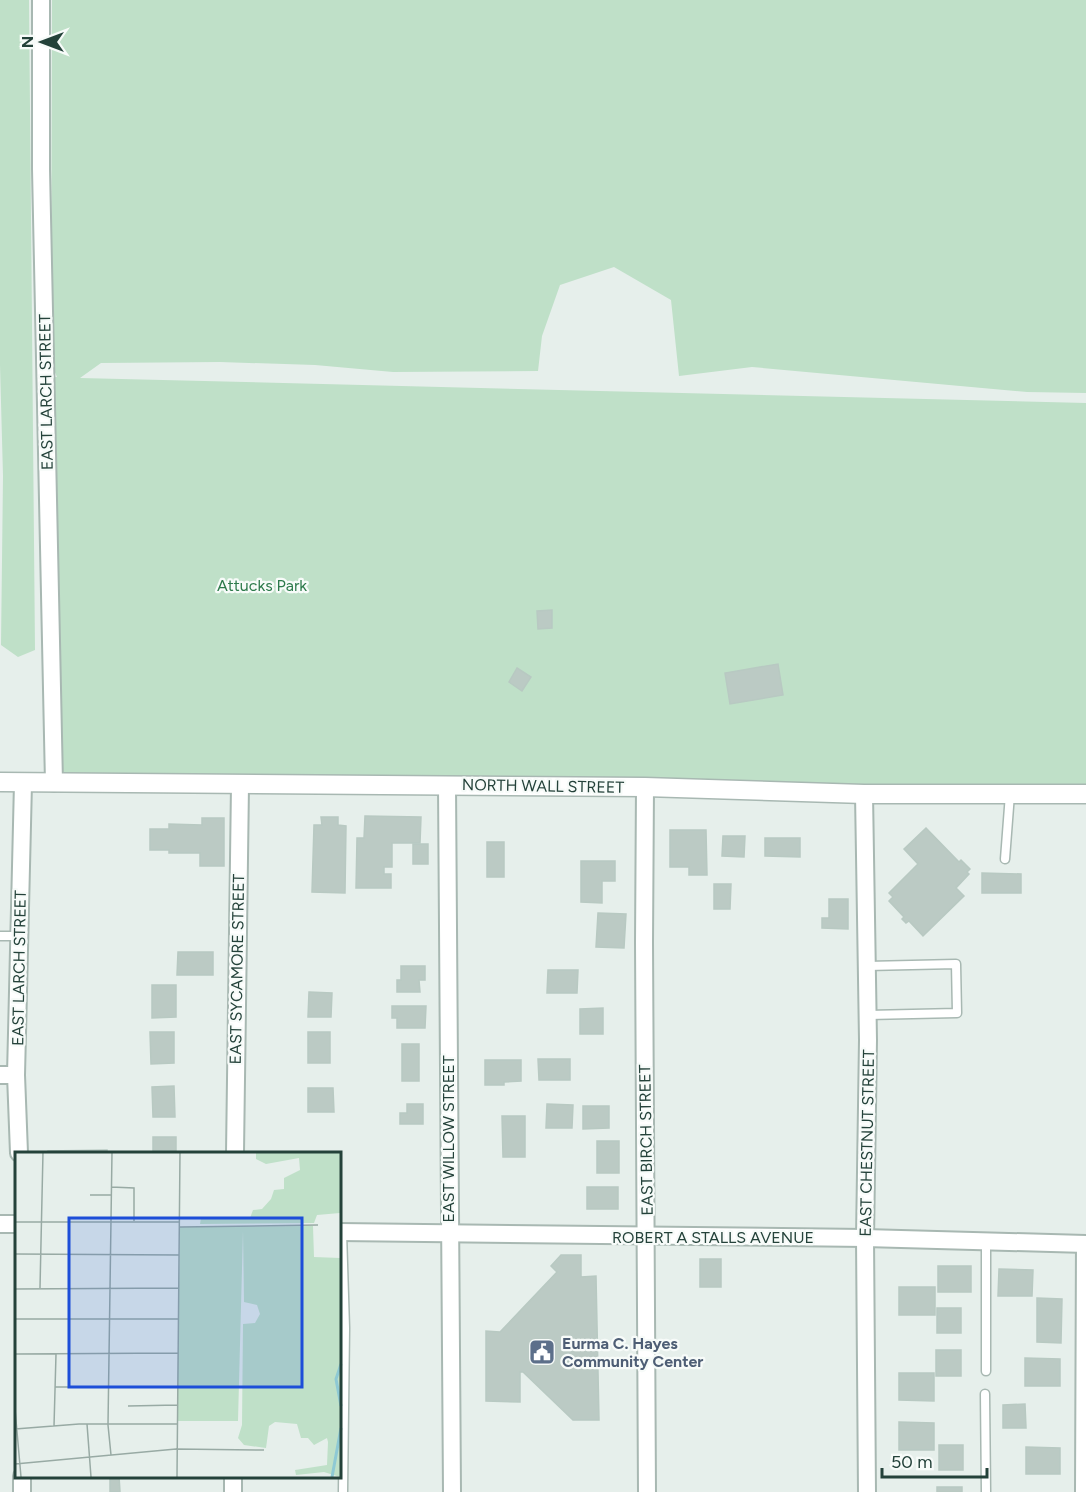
<svg xmlns="http://www.w3.org/2000/svg" width="1086" height="1492" viewBox="0 0 1086 1492" font-family="Figtree,sans-serif">
<rect width="100%" height="100%" fill="#e6efeb"/>
<g fill="#bfe0c8">
<path d="M0,0H29L35,650L18,657L1,645L3,476L0,365Z"/>
<path d="M52,0H1086V393L1027,392L752,367L679,376L671,300L614,267L560,285L542,336L538,371L393,372L315,365L220,362L101,363L80,378L1086,403V798L54,783L45,377H57L51,363Z"/>
</g>
<g fill="#bbcac4" stroke="#b8c9c2" stroke-width="1.5">
<path d="M552,610V628L538,629L537,611Z"/>
<path d="M778,664L783,695L730,704L725,673Z"/>
<path d="M517,668L531,677L522,691L509,682Z"/>
<path d="M365,816L421,817L420,843H392V867H384V874H391V888H356L357,838H364Z"/>
<path d="M321,817H338V825L346,826L345,893L312,892L314,825H322Z"/>
<path d="M202,818H224V866H200V853H169V850H150V829H169V824L202,825Z"/>
<path d="M926,828L959,862L961,860L970,869L967,872L969,874L956,888L964,896L923,936L909,921L906,923L902,919L904,917L889,901L893,897L889,893L918,864L904,849Z"/>
<path d="M670,830H706L707,875H689V867H670Z"/>
<path d="M723,836H745L744,857L722,856Z"/>
<path d="M765,838H800V857L765,856Z"/>
<rect x="487" y="842" width="17" height="35"/>
<rect x="413" y="844" width="15" height="20"/>
<path d="M581,861H615V881H602V903L581,902Z"/>
<path d="M982,873L1021,874V893H982Z"/>
<path d="M714,884H731L730,909H714Z"/>
<path d="M829,899H848V929L822,928V918H829Z"/>
<path d="M598,913L626,914L624,948L596,947Z"/>
<path d="M178,952H213V975H177Z"/>
<path d="M401,966H425V980H419L420,992H397V980H401Z"/>
<path d="M548,970H578L577,993H547Z"/>
<path d="M152,985H176V1017L152,1018Z"/>
<path d="M309,992L332,993L331,1017H308Z"/>
<path d="M392,1006H426L425,1028H397V1018H392Z"/>
<path d="M603,1008V1034H580V1009Z"/>
<path d="M150,1032H174V1063L151,1064Z"/>
<rect x="308" y="1032" width="22" height="31"/>
<rect x="402" y="1044" width="17" height="37"/>
<path d="M538,1059H570V1080H539Z"/>
<path d="M485,1060H521V1081L504,1082V1085H485Z"/>
<path d="M174,1086L175,1117H153L152,1087Z"/>
<path d="M308,1088H333L334,1112H308Z"/>
<path d="M407,1104H423V1124H400V1113H407Z"/>
<path d="M547,1104L573,1105L572,1128H546Z"/>
<path d="M583,1106H609V1128L583,1129Z"/>
<path d="M502,1116H525V1157H503Z"/>
<rect x="153" y="1137" width="23" height="16"/>
<rect x="597" y="1141" width="22" height="32"/>
<path d="M107,1150V1153H48V1151Z"/>
<rect x="587" y="1187" width="31" height="22"/>
<path d="M561,1255H581V1277L596,1276L599,1420H573L523,1372H520V1402L486,1401V1331L500,1332L557,1272L551,1266Z"/>
<rect x="700" y="1259" width="21" height="28"/>
<rect x="938" y="1266" width="33" height="26"/>
<path d="M999,1269L1033,1270L1032,1296H998Z"/>
<rect x="899" y="1287" width="36" height="28"/>
<path d="M1037,1298L1062,1299L1061,1343L1037,1342Z"/>
<rect x="937" y="1308" width="24" height="25"/>
<rect x="936" y="1350" width="25" height="26"/>
<path d="M1025,1358L1060,1359V1386H1025Z"/>
<path d="M899,1373H934V1401L899,1400Z"/>
<path d="M1025,1404L1026,1428H1003V1405Z"/>
<path d="M899,1422L934,1423V1450H899Z"/>
<rect x="939" y="1445" width="24" height="25"/>
<path d="M1026,1447L1060,1448V1474H1026Z"/>
<path d="M110,1476H119L120,1492H110Z"/>
<rect x="937" y="1487" width="25" height="5"/>
</g>
<g fill="none" stroke-linecap="round" stroke-linejoin="round">
<defs>
<g id="service">
<path d="M1005,859L1010,794"/>
<path d="M0,936H20"/>
<path d="M867,966L956,964L957,1013L868,1015"/>
<path d="M342,1232L345,1328L343,1492"/>
<path d="M986,1241V1371"/>
<path d="M985,1394L986,1492"/>
</g>
<g id="minor">
<path d="M41,0V169L54,783"/>
<path d="M447,785L452,1492"/>
<path d="M645,787L644,942L647,1492"/>
<path d="M864,794L868,1040L865,1238L867,1492"/>
<path d="M0,1075H16"/>
<path d="M19,1153L16,1075L23,783"/>
<path d="M235,1153L240,785"/>
<path d="M0,1224H16"/>
<path d="M339,1232L865,1238L1086,1244"/>
<path d="M22,1492V1476"/>
<path d="M233,1492V1476"/>
<path d="M1084,1492L1085,1244"/>
</g>
<path id="tertiary" d="M0,782L645,787L864,794H1086"/>
</defs>
<use href="#service" stroke="#a8b8b2" stroke-width="11"/>
<use href="#minor" stroke="#a8b8b2" stroke-width="20"/>
<use href="#tertiary" stroke="#a8b8b2" stroke-width="21"/>
<use href="#service" stroke="#fff" stroke-width="8"/>
<use href="#minor" stroke="#fff" stroke-width="16"/>
<use href="#tertiary" stroke="#fff" stroke-width="18"/>
</g>
<defs>
<symbol id="civic-square" viewBox="-11 -11 22 22"><rect x="-9" y="-9" width="18" height="18" rx="4" fill="#5c6f8a" stroke="#f7fbf9"/><path d="M-.6-6.5H3V-4.5H.6V-3L4-1V1h2V6H-6V1h2V-1L-.6-3ZM-1.2 2.5V6h2.4V2.5Z" fill="#fff"/></symbol>
</defs>
<g fill-rule="evenodd">
<use href="#civic-square" x="527" y="1337" width="30" height="30"/>
</g>
<g text-anchor="middle" dominant-baseline="central" stroke-width="4.5" stroke-linejoin="round" paint-order="stroke">
<g font-size="16" fill="#24423a" stroke="#f7fbf9">
<text transform="translate(46 392) rotate(-91)">EAST LARCH STREET</text>
<text transform="translate(543 786) rotate(1)">NORTH WALL STREET</text>
<text transform="translate(19 968) rotate(-89)">EAST LARCH STREET</text>
<text transform="translate(237 969) rotate(-89)">EAST SYCAMORE STREET</text>
<text transform="translate(448 1139) rotate(-90)">EAST WILLOW STREET</text>
<text transform="translate(646 1140) rotate(-91)">EAST BIRCH STREET</text>
<text transform="translate(867 1143) rotate(-89)">EAST CHESTNUT STREET</text>
<text x="713" y="1237">ROBERT A STALLS AVENUE</text>
</g>
<g font-size="16" fill="#2d7a4b" stroke="#f7fbf9">
<text x="262" y="585">Attucks Park</text>
</g>
<g font-size="16" font-weight="bold" fill="#4e5e75" stroke="#f7fbf9" text-anchor="start">
<text x="562" y="1343">Eurma C. Hayes<tspan x="562" dy="18">Community Center</tspan></text>
</g>
</g>
<g transform="translate(15 1152)">
<rect width="326" height="326" fill="#e6efeb"/>
<path d="M241,0H325V61L302,63L299,71L185,72L186,66H235L238,58L247,57L256,47L259,38L269,37V26L285,18L284,6L251,12L241,7ZM298,74L299,105L325,106V325L309,320L281,323L280,318L312,313L313,290L312,286L299,293L293,286H286L282,272L260,270L254,274L251,296L229,293L223,286L227,273L228,172L240,171L245,162L242,153L229,150L228,79L223,269H162L165,75Z" fill="#bfe0c8"/>
<path fill="none" stroke="#8ec9d4" stroke-width="3" d="M326,212L321,227L326,254M317,325L326,276"/>
<path fill="none" stroke="#98aaa4" stroke-width="1.5" d="M96,35L119,36V69M75,43H96M0,70H165M165,75L303,73M0,102L164,103M25,136L28,0M0,137L164,136M0,167H164M0,202L163,201M40,235H93M113,254L163,253M0,257L6,325M72,272L76,325M39,274L41,202M0,277L64,272H162M96,303L93,273L97,0M0,312L161,297L249,298M162,325L165,0"/>
<path fill="#1d4ed8" fill-opacity="0.15" stroke="#1d4ed8" stroke-width="3" d="M54,66H287V235H54Z"/>
<rect width="326" height="326" fill="none" stroke="#24423a" stroke-width="3"/>
</g>
<g transform="translate(42 42) rotate(270)" stroke="#f7fbf9" stroke-width="4.5" paint-order="stroke">
<path d="M0-4.5L10 22L0 15L-10 22Z" fill="#24423a"/>
<text y="-9" font-size="16" font-weight="bold" text-anchor="middle" fill="#24423a">N</text>
</g>
<path d="M882 1468v9h105v-9" fill="none" stroke="#24423a" stroke-width="3"/>
<text x="891" y="1468" font-size="18" fill="#24423a" stroke="#f7fbf9" stroke-width="4.5" paint-order="stroke">50 m</text>
</svg>
